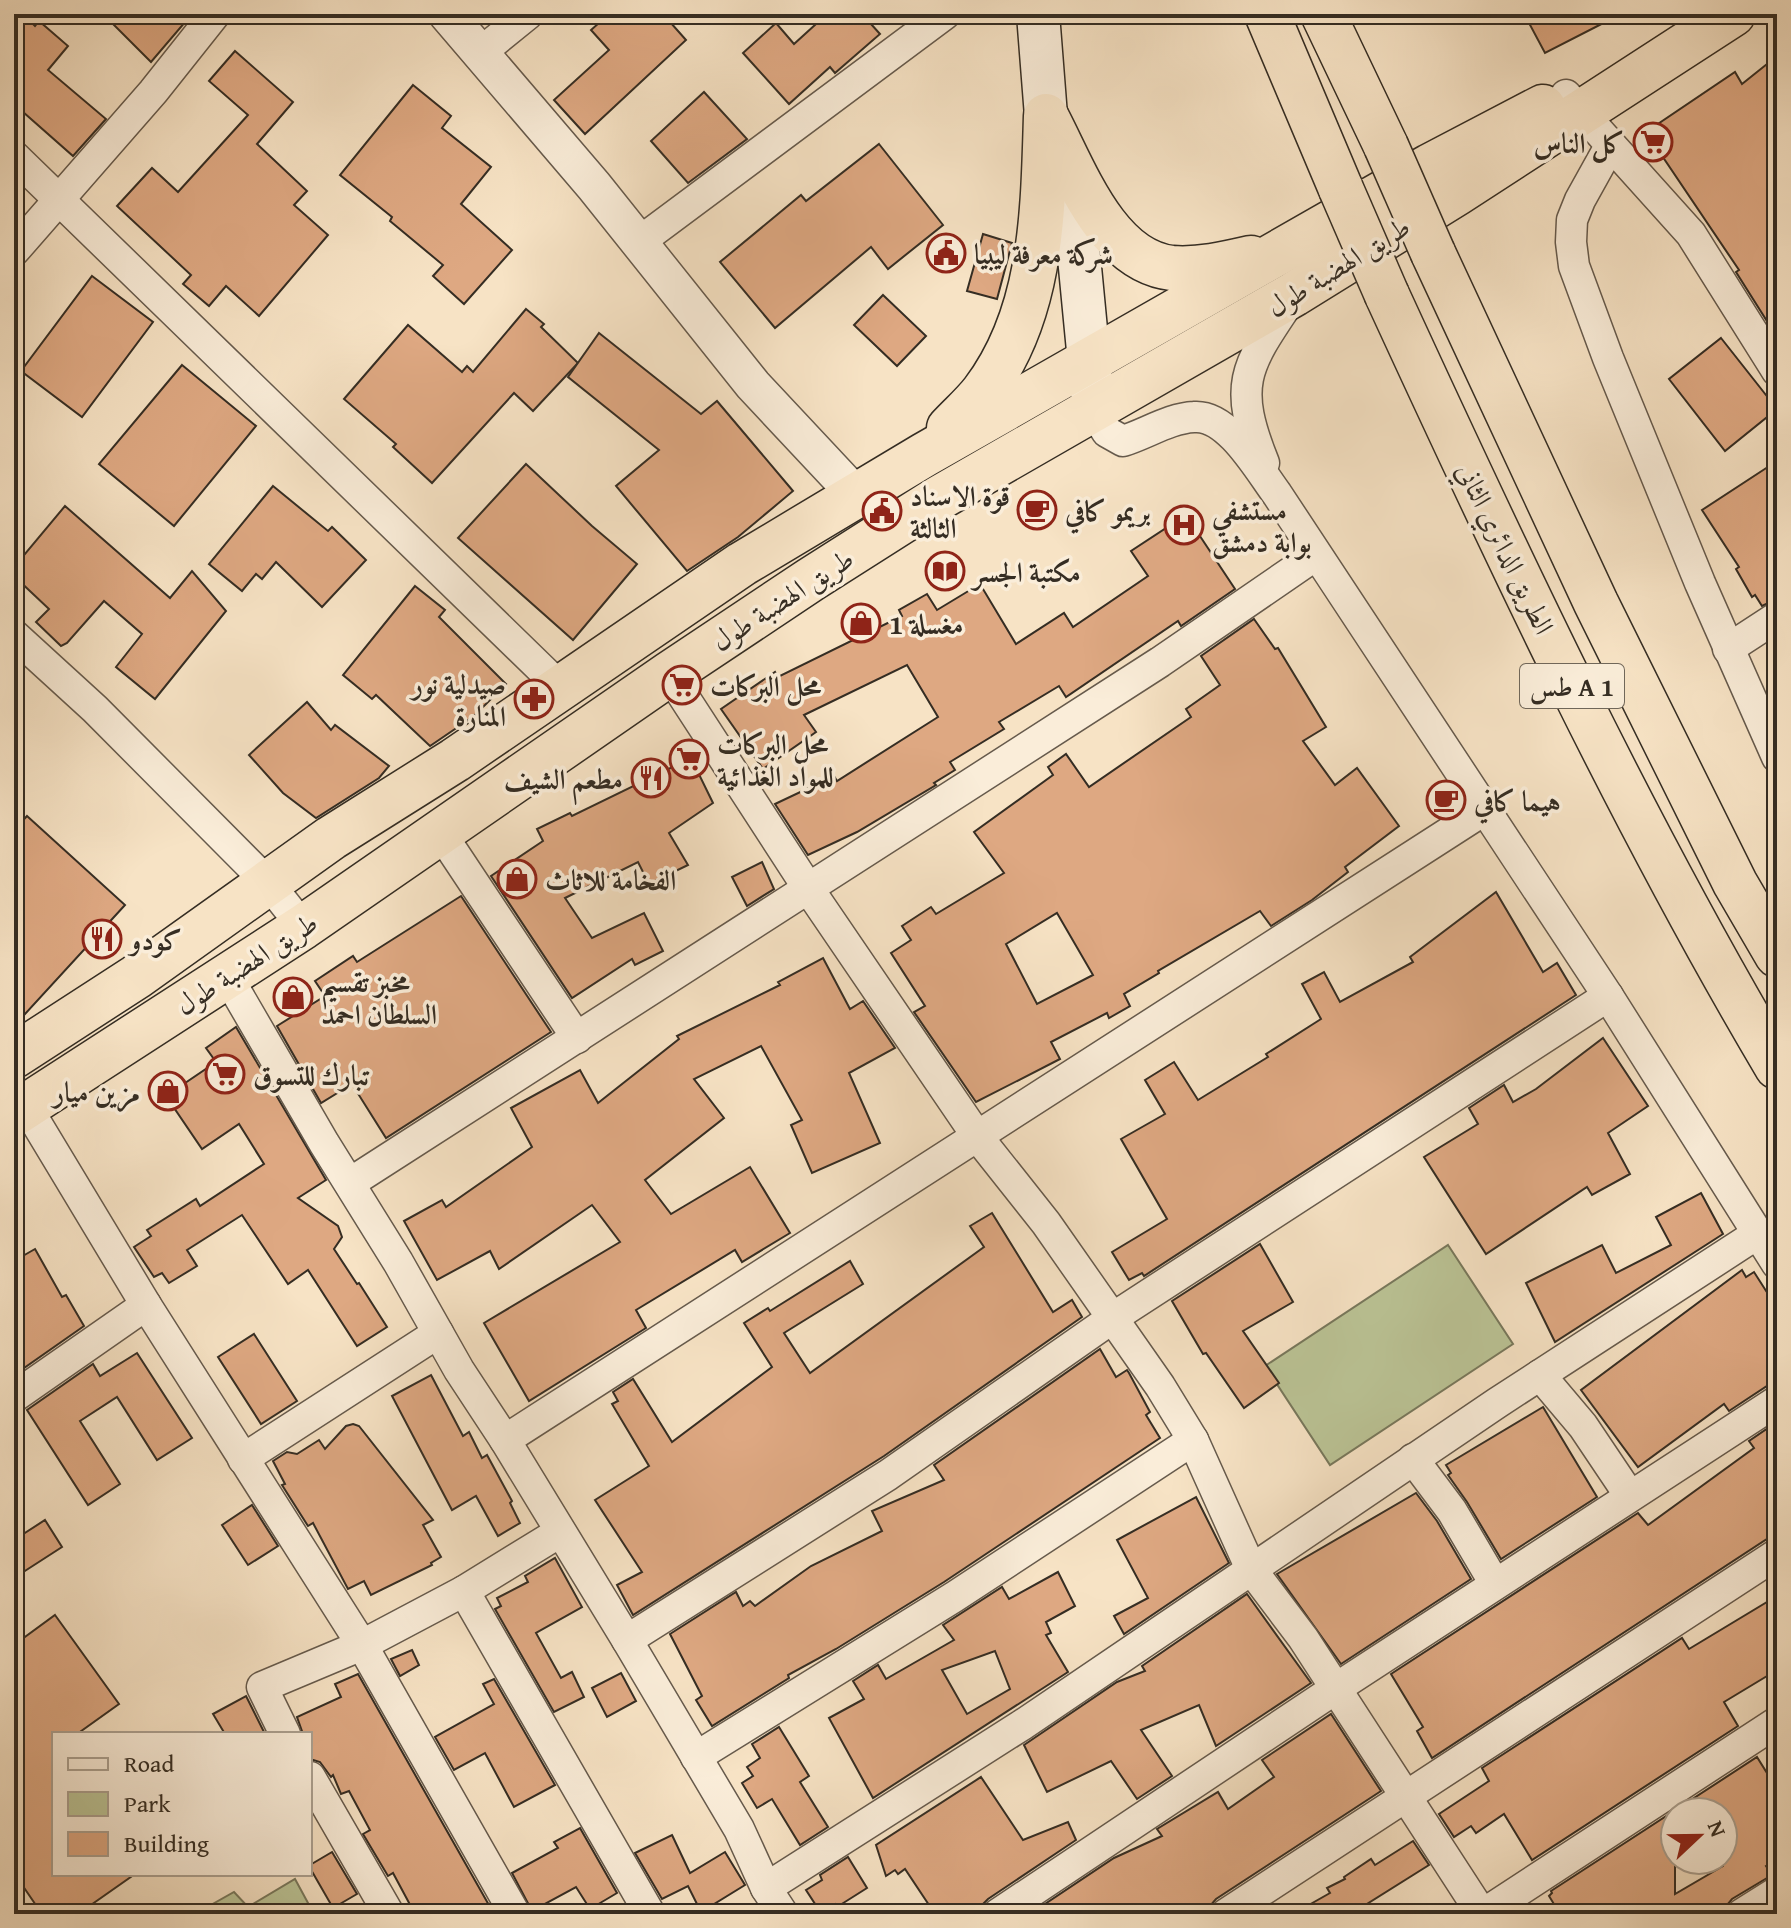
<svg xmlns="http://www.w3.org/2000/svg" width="1791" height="1928" viewBox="0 0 1791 1928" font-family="'Gentium Book Plus',Amiri,serif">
<rect width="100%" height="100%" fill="#f7e3c5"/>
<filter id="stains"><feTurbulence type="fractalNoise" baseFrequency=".0025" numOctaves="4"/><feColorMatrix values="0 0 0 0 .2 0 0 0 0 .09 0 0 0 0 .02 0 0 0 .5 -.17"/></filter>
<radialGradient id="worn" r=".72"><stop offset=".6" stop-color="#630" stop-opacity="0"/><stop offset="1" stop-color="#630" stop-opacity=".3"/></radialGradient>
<g fill="#bbc496" stroke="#78785c" stroke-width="2">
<path d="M1448,1245L1513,1344L1330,1465L1265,1366Z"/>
<path d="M295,1879L314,1914H195L234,1892L248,1907Z"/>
</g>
<g fill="#dea882" stroke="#352d23" stroke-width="2" fill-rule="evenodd">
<path d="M14,14H23L35,26L39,21L68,46L48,70L106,119L73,156L14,104Z"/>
<path d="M103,14H192L151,62Z"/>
<path d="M609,14H663L686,40L585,134L554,100L609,50L591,30Z"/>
<path d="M827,14H862L880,34L835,73L830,67L789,104L743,53L776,23L794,44Z"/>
<path d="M1547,14H1621L1545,53L1529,23Z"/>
<path d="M235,51L293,102L257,144L307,191L294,205L328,235L259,316L226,286L209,306L183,284L191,275L117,206L152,168L178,192L248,115L209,81Z"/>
<path d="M1777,56V337L1736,272L1739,270L1646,132L1735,72L1742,84Z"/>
<path d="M413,85L451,116L442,128L491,167L461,204L512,250L464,304L433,276L443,265L390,221L392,217L340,175Z"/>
<path d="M704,92L747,139L688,183L651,141Z"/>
<path d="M879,144L943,225L888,269L871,247L775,328L720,262L801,195L806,201Z"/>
<path d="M983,234L1012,243L997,299L967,291Z"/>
<path d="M92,276L153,322L82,417L21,371Z"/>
<path d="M883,295L926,336L897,366L854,325Z"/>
<path d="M526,309L544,324L541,327L578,363L533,411L514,393L432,483L393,447L396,444L344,399L408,325L462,372L467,366L473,372Z"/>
<path d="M599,333L701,414L717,401L793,491L738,537L687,571L616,486L659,450L568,377Z"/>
<path d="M1721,338L1777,409L1725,451L1669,379Z"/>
<path d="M182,365L256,426L174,526L99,464Z"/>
<path d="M1777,461V599L1762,606L1755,595L1752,597L1736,569L1739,567L1702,510Z"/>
<path d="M526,464L592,526L637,564L573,640L458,538Z"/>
<path d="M273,486L328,531L332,527L366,560L322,607L276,562L262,579L256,574L242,591L209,564Z"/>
<path d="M65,506L170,598L192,571L226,611L155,699L116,667L142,634L104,601L67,643L61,646L36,622L49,609L14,576V567Z"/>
<path d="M1186,515L1235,589L1181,626L1178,621L1066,697L1059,686L999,722L1004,729L950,762L955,770L934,783L936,785L857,832L808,855L775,804L834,776L837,781L938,717L907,665L804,715L816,732L763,769L721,709L775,672L778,677L902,616L899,610L927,594L937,610L980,584L1016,644L1064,613L1073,627L1148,576L1131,551Z"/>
<path d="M415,586L445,610L439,617L506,684L474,716L430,746L376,695L372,699L343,675Z"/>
<path d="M1254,619L1275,649L1278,648L1326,727L1303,741L1335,785L1357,768L1399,826L1345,867L1348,872L1312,900L1271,926L1260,911L1158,971L1159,973L1124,994L1130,1006L1109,1018L1107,1013L1051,1042L1060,1059L976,1102L914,1012L925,1006L891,953L911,940L902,926L931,907L936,914L1004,873L974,832L1053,775L1048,767L1066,754L1089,787L1191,717L1186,709L1220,685L1201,656ZM1057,913L1093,975L1037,1004L1006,944Z"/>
<path d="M307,702L331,730L335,725L389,766L379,778L316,818L283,793L249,755Z"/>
<path d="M691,758L713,803L669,833L688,865L649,884L638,862L565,898L592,938L644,913L663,951L635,965L632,959L572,998L491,876L543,841L537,829L570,813L572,816Z"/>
<path d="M27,816L125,905L14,1026V830Z"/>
<path d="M762,862L774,889L747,906L732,877Z"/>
<path d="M1496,892L1543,972L1557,963L1576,995L1144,1276L1142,1273L1129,1280L1112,1252L1167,1219L1121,1139L1165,1114L1145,1080L1174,1062L1198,1100L1268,1057L1266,1054L1321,1019L1302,984L1324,972L1340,1002L1413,962L1410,957Z"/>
<path d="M461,896L551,1032L386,1138L352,1084L321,1103L277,1026L325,996L315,981L353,956L357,962Z"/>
<path d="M823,958L850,1009L863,1001L895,1048L849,1073L880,1143L812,1173L791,1125L802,1120L761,1046L694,1079L724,1118L645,1180L671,1214L750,1167L790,1233L742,1262L735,1250L636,1310L646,1328L529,1401L484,1323L620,1242L592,1205L499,1269L490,1251L437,1280L404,1221L442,1200L446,1207L532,1147L511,1108L580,1070L598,1103L679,1039L677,1036L780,985L778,982Z"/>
<path d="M236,1027L326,1180L298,1198L338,1226L342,1237L334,1249L357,1284L359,1283L387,1327L357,1346L308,1270L288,1284L242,1215L187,1250L197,1266L169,1283L162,1273L154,1277L134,1247L151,1236L147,1230L196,1199L200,1206L264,1164L239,1124L202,1149L166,1096L216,1062L206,1048Z"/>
<path d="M1603,1038L1648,1106L1608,1133L1630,1174L1592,1195L1587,1187L1486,1254L1424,1157L1478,1124L1469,1108L1504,1085L1513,1102L1536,1089Z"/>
<path d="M1701,1193L1723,1234L1555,1342L1526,1283L1602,1245L1616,1273L1671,1245L1656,1217Z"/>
<path d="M992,1213L1053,1312L1072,1300L1082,1317L884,1456L633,1615L617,1585L642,1572L595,1500L649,1466L612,1404L618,1401L613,1392L633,1379L672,1442L772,1367L744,1323L768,1308L770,1311L850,1261L863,1284L784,1333L810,1373L984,1247L970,1226Z"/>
<path d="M1260,1244L1293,1302L1243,1331L1279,1383L1244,1408L1206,1353L1203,1354L1172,1301Z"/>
<path d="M35,1249L62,1297L66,1295L84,1326L14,1375V1261Z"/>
<path d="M1742,1270L1746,1277L1754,1272L1777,1308V1383L1767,1386L1729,1411L1724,1404L1638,1467L1581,1390Z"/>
<path d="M254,1334L297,1401L261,1424L218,1357Z"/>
<path d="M1100,1349L1116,1377L1127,1370L1129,1373L1150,1412L1146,1415L1160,1438L944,1582L836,1649L788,1675L789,1678L712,1726L696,1700L702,1696L670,1634L736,1592L743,1606L750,1601L755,1606L811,1566L882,1531L872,1511L944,1480L934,1465Z"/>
<path d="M137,1353L192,1438L157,1460L117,1397L80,1421L120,1484L88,1505L27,1410L93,1364L100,1376Z"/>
<path d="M431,1375L463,1436L469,1432L482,1458L487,1455L512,1501L510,1503L520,1523L498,1536L476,1496L452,1510L392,1396Z"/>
<path d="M1543,1407L1597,1497L1501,1559L1467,1502L1448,1475L1451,1473L1446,1465Z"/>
<path d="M1777,1422V1536L1767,1539L1432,1758L1417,1731L1423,1727L1391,1674L1638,1513L1648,1525L1754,1448L1749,1441Z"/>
<path d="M353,1424L359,1426L433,1520L423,1525L441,1557L431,1563L432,1565L371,1595L364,1581L348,1589L313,1523L308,1526L282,1485L285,1484L273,1461L287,1452L297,1454L319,1440L325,1449L346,1426Z"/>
<path d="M1416,1493L1437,1521L1471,1579L1341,1664L1277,1574Z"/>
<path d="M1196,1497L1229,1563L1124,1634L1114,1616L1148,1598L1117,1540Z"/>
<path d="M252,1505L278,1546L248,1565L222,1525Z"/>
<path d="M45,1520L62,1547L14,1578V1540Z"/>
<path d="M555,1558L582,1607L536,1633L561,1678L572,1672L584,1697L554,1712L495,1609L501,1606L497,1598L528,1582L525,1576Z"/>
<path d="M1058,1572L1075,1606L1046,1622L1051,1633L1046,1635L1068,1672L873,1798L829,1718L864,1699L853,1681L878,1665L886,1679L954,1640L943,1625L1002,1587L1009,1599ZM995,1651L1010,1689L967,1714L942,1670Z"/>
<path d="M1247,1594L1311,1683L1216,1746L1199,1705L1141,1730L1172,1776L1137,1799L1111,1761L1047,1792L1024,1745L1117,1682L1145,1671L1142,1666Z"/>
<path d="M1777,1596V1670L1724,1702L1738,1726L1532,1860L1504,1814L1476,1833L1471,1826L1454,1837L1439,1814L1489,1781L1482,1768L1682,1638L1689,1649Z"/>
<path d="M55,1615L119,1704L77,1734H54V1874H135L78,1914H42L14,1873V1645Z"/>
<path d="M412,1650L419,1665L400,1676L391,1659Z"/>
<path d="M621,1673L636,1701L607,1717L592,1688Z"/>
<path d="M358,1674L494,1914H415L393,1873L388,1876L363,1834L370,1830L349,1791L341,1794L333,1775L331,1777L320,1762L310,1759V1734H303L297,1717L341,1697L335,1684Z"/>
<path d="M494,1679L555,1785L514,1807L485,1753L454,1770L435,1737L494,1704L483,1684Z"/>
<path d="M246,1696L265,1734H225L213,1714Z"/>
<path d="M1331,1714L1381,1791L1216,1899L1210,1906L1192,1914H1030L1114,1858L1162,1836L1157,1829L1218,1792L1228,1809L1274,1777L1262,1760Z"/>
<path d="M779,1727L809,1776L800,1782L828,1827L800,1845L772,1799L757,1808L742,1783L753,1776L747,1767L760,1758L752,1744Z"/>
<path d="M1757,1757L1767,1773L1777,1766V1859L1766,1866L1772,1875L1732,1899L1727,1905L1724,1914H1560L1549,1896L1552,1893L1551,1891ZM1675,1812H1723V1866L1675,1894Z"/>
<path d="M981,1777L1023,1840L1068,1822L1076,1840L988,1899L982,1905L980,1914H935L905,1869L898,1874L895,1870L886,1876L876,1845Z"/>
<path d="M580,1828L617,1893L590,1909L576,1887L532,1911L512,1873L558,1848L554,1842Z"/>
<path d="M672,1835L690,1873L725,1852L745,1885L701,1912L688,1886L662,1899L635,1853Z"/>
<path d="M1413,1841L1429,1865L1367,1904L1368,1908H1365L1367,1914H1293L1330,1893L1327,1888L1345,1879L1344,1877L1371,1859L1375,1865Z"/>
<path d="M332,1852L357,1894L333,1908L310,1868V1865Z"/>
<path d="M848,1857L867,1888L837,1907L835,1904L821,1913L806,1890L822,1880L820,1875Z"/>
</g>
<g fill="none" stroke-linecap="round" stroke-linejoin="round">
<defs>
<g id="minor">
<path d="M480,53L528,14"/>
<path d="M1566,95L1691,234L1777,371"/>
<path d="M1610,146L1580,200L1572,220L1571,242L1574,266L1608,358L1700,583L1777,757"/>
<path d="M14,156L560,687"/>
<path d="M639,242L945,14"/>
<path d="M14,251L153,92L215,14"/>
<path d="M1094,411L1107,432L1123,441C1146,434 1170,418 1194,417C1228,414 1259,470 1277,494L1608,996L1777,1264"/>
<path d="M1264,463C1233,386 1244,368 1289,302"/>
<path d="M14,635L95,709L269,884L303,927"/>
<path d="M1728,649L1777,617"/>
<path d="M669,674L808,888L977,1136L1046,1223L1160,1386L1193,1440L1251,1569L1303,1638L1482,1914"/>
<path d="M440,832L577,1038"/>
<path d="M227,976L324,1143L398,1262L459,1370L505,1440L627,1640L739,1829L766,1888L783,1914"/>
<path d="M26,1106L146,1305L362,1645L515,1914"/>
<path d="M350,1183L1160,662L1316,555"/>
<path d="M1540,1375L1583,1426L1630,1496"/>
<path d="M14,1397L146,1305"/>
<path d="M505,1440L1484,810"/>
<path d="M243,1459L438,1333"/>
<path d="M1413,1459L1452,1511L1495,1584"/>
<path d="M464,1591L650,1914"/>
<path d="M627,1640L888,1475L1114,1317L1608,996"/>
<path d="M285,1734L262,1687L362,1645L464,1591L560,1532"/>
<path d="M696,1757L954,1597L1193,1440"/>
<path d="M310,1777L389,1914"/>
<path d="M766,1888L1022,1725L1497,1403L1757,1234"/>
<path d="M998,1914L1335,1689L1777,1401"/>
<path d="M1226,1914L1777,1554"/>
<path d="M1483,1914L1777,1722"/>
<path d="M1742,1914L1777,1892"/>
</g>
<path id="tertiary" d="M447,14L594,186L753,385L856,495"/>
<path id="secondary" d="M1038,14L1046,116L1079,257L1092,392"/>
<g id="trunk">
<path d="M1267,14L1341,189"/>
<path d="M1323,14L1386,146"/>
<path d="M1047,118C1074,169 1106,261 1172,268C1199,270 1225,264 1251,258"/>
<path d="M1433,253L1596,603L1735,883L1777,955"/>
<path d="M1387,295C1507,556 1630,819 1777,1067"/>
<path d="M949,428C960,416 973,405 983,392C1043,313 1043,211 1046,116"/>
<path d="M14,1056L136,977L331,838L455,760L742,564L924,455L1430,166L1543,107"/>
<path d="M14,1114L303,927L669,674L810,580L939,498L1294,294L1457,193L1733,14"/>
</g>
</defs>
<use href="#minor" stroke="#665a4c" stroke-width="33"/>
<use href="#tertiary" stroke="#665a4c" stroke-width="39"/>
<use href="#secondary" stroke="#352d23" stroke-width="45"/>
<use href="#trunk" stroke="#352d23" stroke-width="47"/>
<use href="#minor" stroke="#faedd9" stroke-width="30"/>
<use href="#tertiary" stroke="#faedd9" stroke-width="36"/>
<use href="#secondary" stroke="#faedd9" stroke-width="42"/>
<use href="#trunk" stroke="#f7e3c5" stroke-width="44"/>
<defs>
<g id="trunk-bridge">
<path d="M1386,146L1433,253"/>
<path d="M1341,189L1387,295"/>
</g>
</defs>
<use href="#trunk-bridge" stroke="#352d23" stroke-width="47" stroke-linecap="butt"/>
<use href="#trunk-bridge" stroke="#f7e3c5" stroke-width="44"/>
</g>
<defs>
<symbol id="supermarket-ring" viewBox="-11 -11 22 22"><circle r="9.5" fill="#faedd9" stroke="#8f2418" stroke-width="1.5"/><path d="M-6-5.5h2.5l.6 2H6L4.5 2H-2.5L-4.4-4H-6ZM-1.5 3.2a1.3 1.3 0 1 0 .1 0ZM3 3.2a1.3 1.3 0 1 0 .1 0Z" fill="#8f2418"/></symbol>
<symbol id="civic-ring" viewBox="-11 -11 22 22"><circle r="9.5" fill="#faedd9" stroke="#8f2418" stroke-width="1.5"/><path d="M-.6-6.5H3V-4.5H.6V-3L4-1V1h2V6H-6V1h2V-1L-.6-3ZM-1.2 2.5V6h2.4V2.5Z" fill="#8f2418"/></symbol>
<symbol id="cafe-ring" viewBox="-11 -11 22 22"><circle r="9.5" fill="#faedd9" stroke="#8f2418" stroke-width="1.5"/><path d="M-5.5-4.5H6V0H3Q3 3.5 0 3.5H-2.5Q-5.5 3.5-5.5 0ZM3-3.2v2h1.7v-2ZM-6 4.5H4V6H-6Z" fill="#8f2418"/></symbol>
<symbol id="hospital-ring" viewBox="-11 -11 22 22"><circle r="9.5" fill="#faedd9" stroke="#8f2418" stroke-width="1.5"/><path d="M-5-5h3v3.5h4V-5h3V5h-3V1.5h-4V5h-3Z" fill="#8f2418"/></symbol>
<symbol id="library-ring" viewBox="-11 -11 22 22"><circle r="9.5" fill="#faedd9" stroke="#8f2418" stroke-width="1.5"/><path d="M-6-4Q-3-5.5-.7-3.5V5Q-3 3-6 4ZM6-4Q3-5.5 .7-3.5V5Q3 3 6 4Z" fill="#8f2418"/></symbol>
<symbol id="shop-ring" viewBox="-11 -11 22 22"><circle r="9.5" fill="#faedd9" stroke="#8f2418" stroke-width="1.5"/><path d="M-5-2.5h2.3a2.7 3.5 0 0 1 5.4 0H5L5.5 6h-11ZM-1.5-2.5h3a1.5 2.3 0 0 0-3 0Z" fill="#8f2418"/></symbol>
<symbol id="pharmacy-ring" viewBox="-11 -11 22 22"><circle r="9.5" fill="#faedd9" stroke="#8f2418" stroke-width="1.5"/><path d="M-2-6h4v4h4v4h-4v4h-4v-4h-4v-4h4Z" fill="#8f2418"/></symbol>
<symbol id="restaurant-ring" viewBox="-11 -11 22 22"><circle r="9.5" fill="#faedd9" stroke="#8f2418" stroke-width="1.5"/><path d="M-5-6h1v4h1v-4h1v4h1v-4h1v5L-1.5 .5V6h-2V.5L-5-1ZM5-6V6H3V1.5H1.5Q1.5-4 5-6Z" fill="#8f2418"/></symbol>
</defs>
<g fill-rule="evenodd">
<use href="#supermarket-ring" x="1631" y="120" width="44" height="44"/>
<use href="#civic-ring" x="924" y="231" width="44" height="44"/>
<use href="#cafe-ring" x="1015" y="488" width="44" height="44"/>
<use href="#civic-ring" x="860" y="489" width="44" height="44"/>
<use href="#hospital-ring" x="1162" y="503" width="44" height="44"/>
<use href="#library-ring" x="923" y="549" width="44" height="44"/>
<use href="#shop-ring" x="839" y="601" width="44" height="44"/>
<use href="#supermarket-ring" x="660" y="663" width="44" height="44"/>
<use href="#pharmacy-ring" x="512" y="677" width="44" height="44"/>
<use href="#supermarket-ring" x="667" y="737" width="44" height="44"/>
<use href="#restaurant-ring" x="629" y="756" width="44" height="44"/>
<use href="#cafe-ring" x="1424" y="778" width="44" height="44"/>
<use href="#shop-ring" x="495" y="857" width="44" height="44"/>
<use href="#restaurant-ring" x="80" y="917" width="44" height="44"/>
<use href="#shop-ring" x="271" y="975" width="44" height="44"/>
<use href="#supermarket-ring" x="203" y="1052" width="44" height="44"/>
<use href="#shop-ring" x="146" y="1069" width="44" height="44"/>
</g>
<g text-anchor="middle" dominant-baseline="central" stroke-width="7" stroke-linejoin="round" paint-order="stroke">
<rect fill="#faedd9" stroke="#70675a" stroke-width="2" x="1520" y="664" width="104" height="44" rx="6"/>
<g font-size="26" font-weight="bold" fill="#352d23">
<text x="1572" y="686">طس A 1</text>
</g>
<g font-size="28" font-weight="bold" fill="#352d23" stroke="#faedd9" text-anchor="start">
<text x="1625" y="142" text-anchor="end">كل الناس</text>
<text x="974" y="253">شركة معرفة ليبيا</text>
<text x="910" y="495">قوة الاسناد<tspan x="910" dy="32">الثالثة</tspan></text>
<text x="1212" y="509">مستشفي<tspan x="1212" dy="32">بوابة دمشق</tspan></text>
<text x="1065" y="510">بريمو كافي</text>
<text x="973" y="571">مكتبة الجسر</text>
<text x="889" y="623">مغسلة 1</text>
<text x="506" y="683" text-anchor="end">صيدلية نور<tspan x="506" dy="32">المنارة</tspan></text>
<text x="710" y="685">محل البركات</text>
<text x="717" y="743">محل البركات<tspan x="717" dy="32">للمواد الغذائية</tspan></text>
<text x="623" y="778" text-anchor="end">مطعم الشيف</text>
<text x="1474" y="800">هيما كافي</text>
<text x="545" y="879">الفخامة للاثاث</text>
<text x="130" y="939">كودو</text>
<text x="321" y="981">مخبز تقسيم<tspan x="321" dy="32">السلطان احمد</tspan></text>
<text x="253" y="1074">تبارك للتسوق</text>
<text x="140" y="1091" text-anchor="end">مزين ميار</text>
</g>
<g font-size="28" fill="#352d23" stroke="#faedd9">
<text transform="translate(1338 266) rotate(-32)">طريق الهضبة طول</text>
<text transform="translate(1506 548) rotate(64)">الطريق الدائري الثاني</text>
<text transform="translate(782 599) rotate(-33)">طريق الهضبة طول</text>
<text transform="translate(246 963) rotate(-33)">طريق الهضبة طول</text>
</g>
</g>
<rect width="1791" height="1928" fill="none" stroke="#f7e3c5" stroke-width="48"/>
<rect x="16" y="16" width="1759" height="1896" fill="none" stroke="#352d23" stroke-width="4"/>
<rect x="24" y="24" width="1743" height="1880" fill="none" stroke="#352d23" stroke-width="2"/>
<rect x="52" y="1732" width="260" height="144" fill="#faedd9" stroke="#aba090" stroke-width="2"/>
<rect x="68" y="1758" width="40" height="12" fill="#faedd9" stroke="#aba090" stroke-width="2"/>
<text x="124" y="1772" font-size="24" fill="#352d23">Road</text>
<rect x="68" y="1792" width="40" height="24" fill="#bbc496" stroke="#aba090" stroke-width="2"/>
<text x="124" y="1812" font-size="24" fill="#352d23">Park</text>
<rect x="68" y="1832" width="40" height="24" fill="#dea882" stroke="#aba090" stroke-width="2"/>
<text x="124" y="1852" font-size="24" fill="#352d23">Building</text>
<g transform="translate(1699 1836) rotate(68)"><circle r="38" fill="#faedd9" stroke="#aba090" stroke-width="2"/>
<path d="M0-6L14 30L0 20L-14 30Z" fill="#8f2418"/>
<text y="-12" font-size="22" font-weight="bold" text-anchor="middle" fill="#352d23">N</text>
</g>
<rect width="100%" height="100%" filter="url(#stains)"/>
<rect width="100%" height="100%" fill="url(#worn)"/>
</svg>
